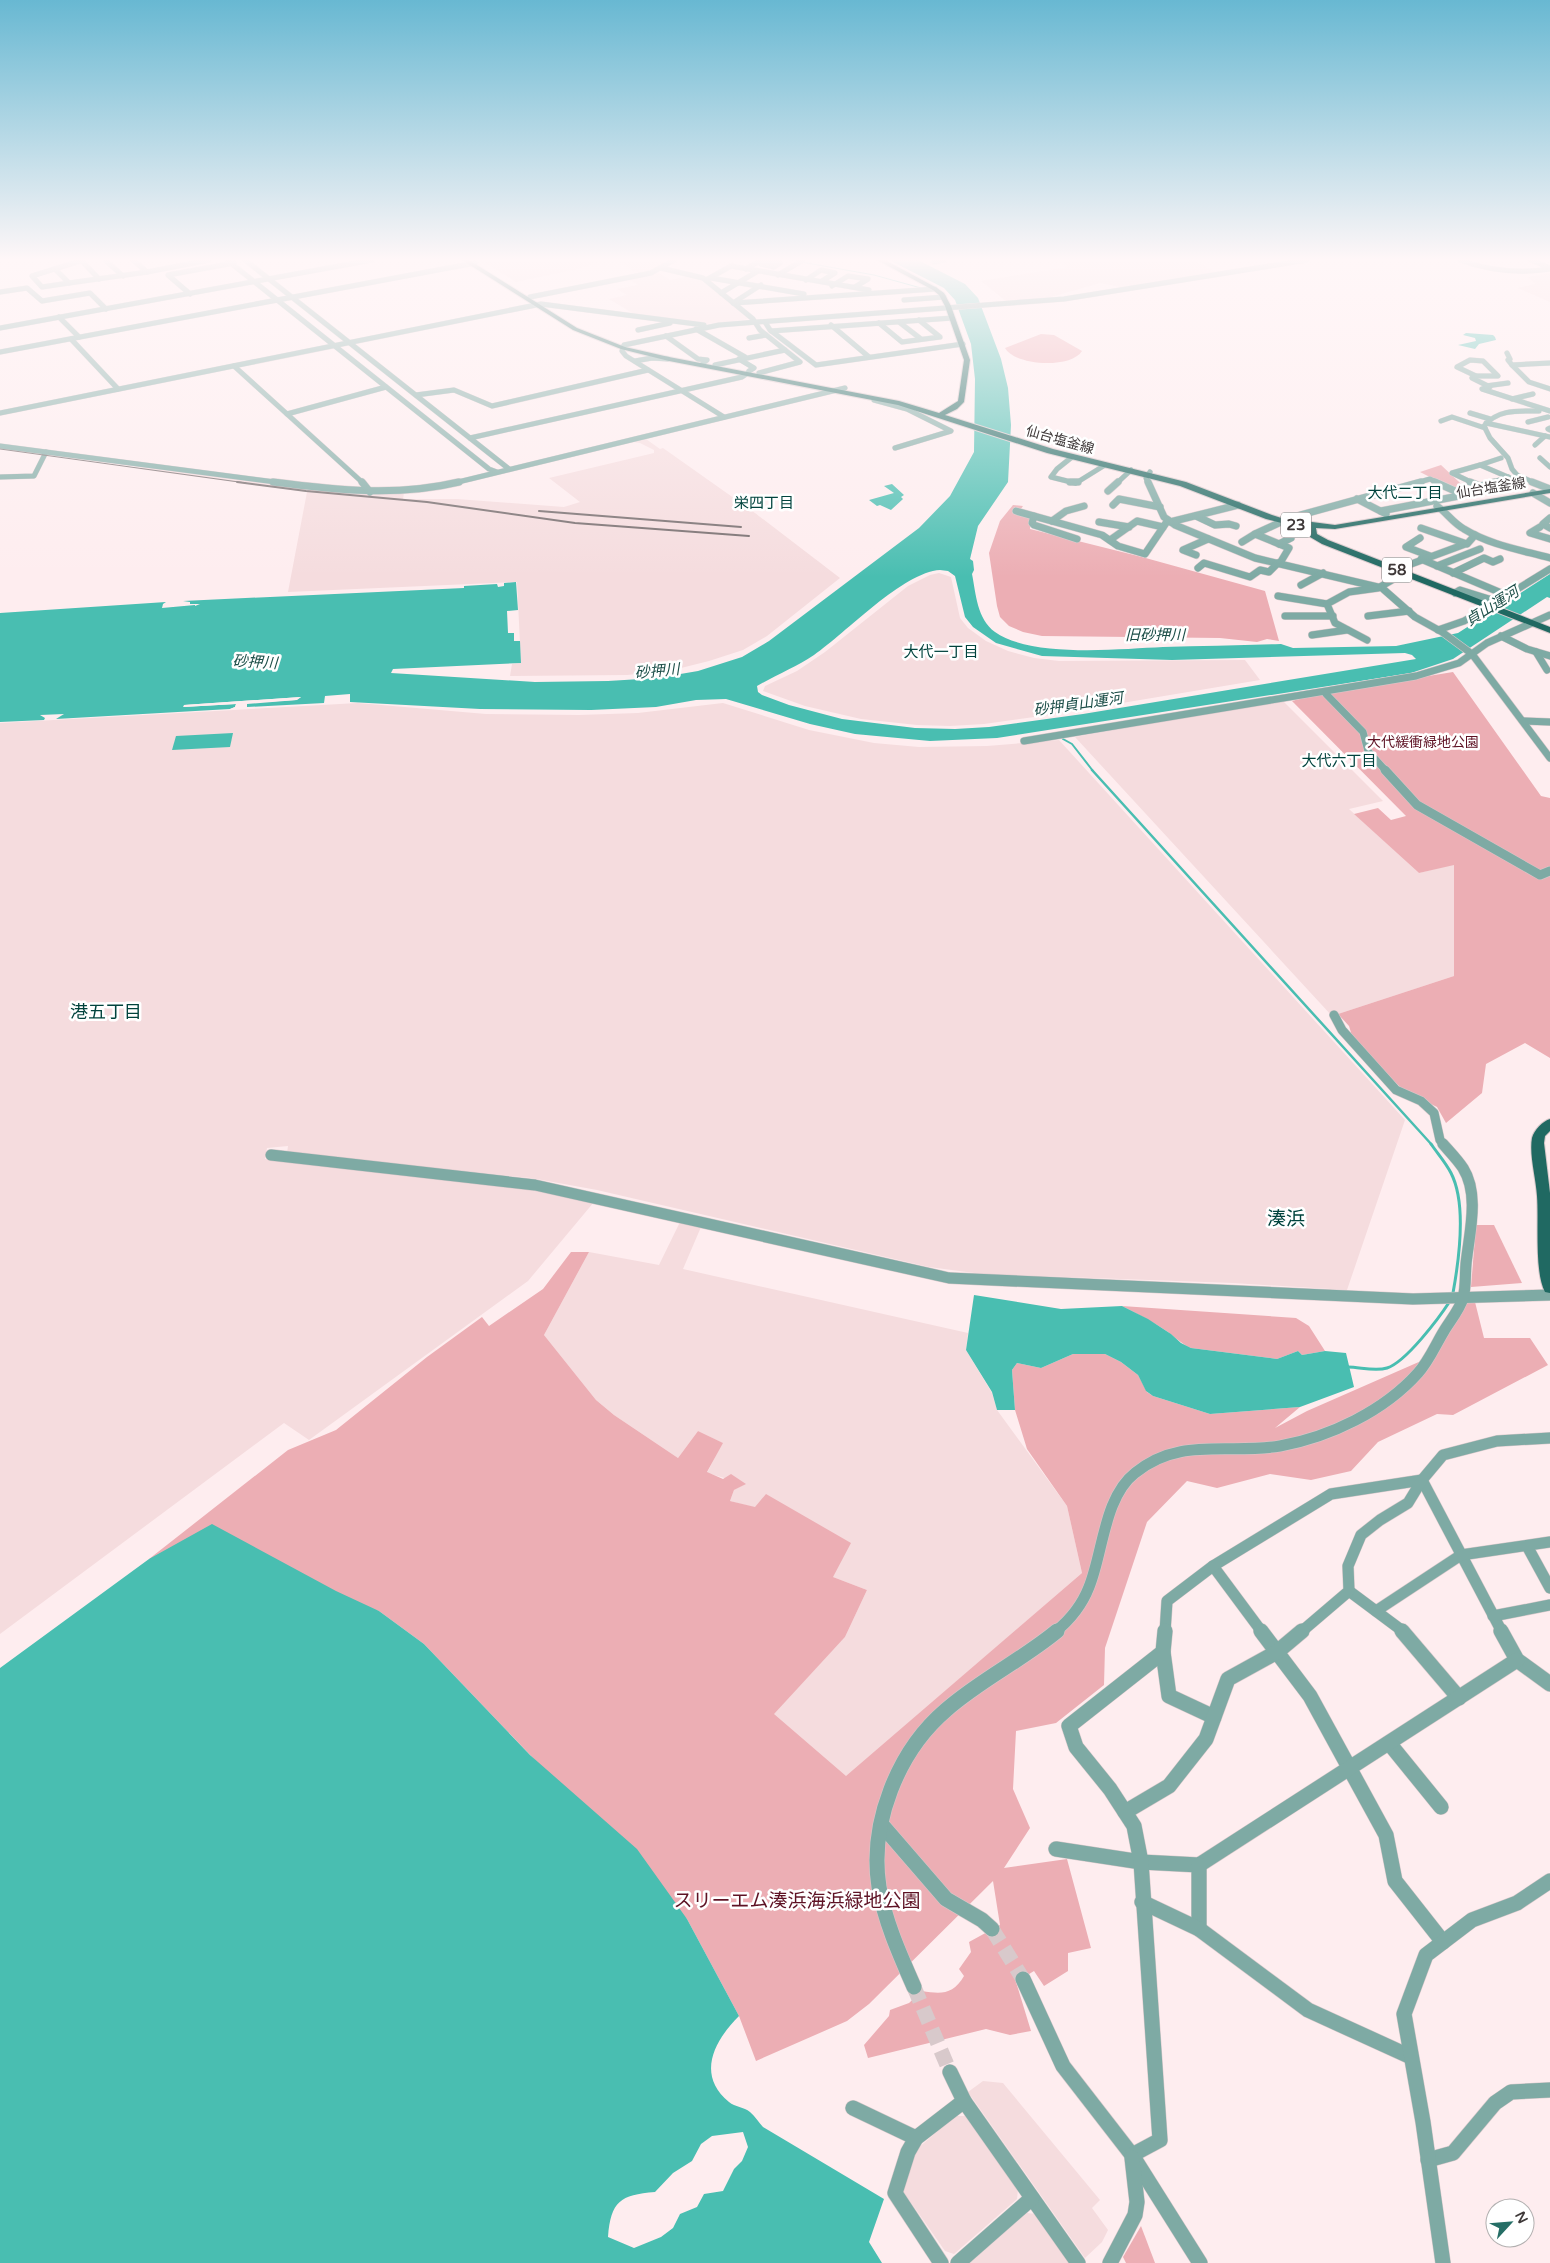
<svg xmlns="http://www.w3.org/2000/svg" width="1550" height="2263" viewBox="0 0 1550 2263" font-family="'Varela Round','Noto Sans JP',sans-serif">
<rect width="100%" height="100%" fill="#feedef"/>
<g fill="#f5dcde">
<path d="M481,260H605L578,269L516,282Z"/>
<path d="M619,260H672L643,274L633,271Z"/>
<path d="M1057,260H1193L1218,273L1125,288L1100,283L1051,297L1007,302L981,281L1068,267Z"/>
<path d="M653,273H659L670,280L690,276L698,278L751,319L706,324L634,314L609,299L627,295L617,289L638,285L626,278Z"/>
<path d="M1550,273V302L1518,288L1535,284L1528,277Z"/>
<path d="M646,439L660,449L663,448L755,513L840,578L767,636L743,650L709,661L673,670L627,675L510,676L512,664L521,663L517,582L288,592L307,492L139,469L141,467L340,493H404L403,499H457L564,507L580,502L549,478L654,453V450L640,443L633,442Z"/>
<path d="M939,573L951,577L960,618L968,628L986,641L1008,651L1034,658L1059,661L1245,660L1260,680L1056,714L984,724L950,726L917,725L861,719L805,706L763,691L765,686L797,671L825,652L908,586L930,575Z"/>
<path d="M1282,700L1383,801L1349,809L1419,873L1454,864V976L1332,1016L1075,737Z"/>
<path d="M358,703L486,714L579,715L638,713L723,703L809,730L874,743L919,747L987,746L1059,740L1405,1120L1347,1290L1233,1283L982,1274L929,1267L597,1190L531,1178L287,1153L288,1146L267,1148L265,1159L521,1188L594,1202L528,1281L309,1440L284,1423L0,1634V723Z"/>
<path d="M680,1222L701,1227L683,1269L968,1333L966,1350L992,1393L997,1410L1067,1506L1082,1573L846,1777L773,1714L845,1637L867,1590L833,1577L756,1508L730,1501L734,1490L745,1484L707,1473L722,1443L698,1431L678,1458L614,1415L596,1400L544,1335L589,1252L659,1265Z"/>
<path d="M983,2081L1003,2083L1100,2200L1092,2208L1108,2230L1102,2242L1085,2258L968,2092Z"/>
<path d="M955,2116H966L1018,2189L1017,2199L954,2254L945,2251L903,2191L916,2150Z"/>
<path d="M1027,2213L1036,2214L1070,2263H970Z"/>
</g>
<g fill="#ecaeb4">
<path d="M1041,334L1054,335L1082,351C1071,369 1015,366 1005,348Z"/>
<path d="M1441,465L1474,496L1469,497L1420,472Z"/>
<path d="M1013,505L1023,506L1018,513L1031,517L1030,529L1142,557L1265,591L1279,641L1267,639L1257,642L1220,638L1042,636L1023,632L1009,626L1000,617L997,606L989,553L1000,521Z"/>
<path d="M1453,672L1541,796L1550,798V1058L1525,1043L1486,1064L1482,1093L1446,1123L1437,1107L1404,1091L1353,1039L1349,1026L1338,1014L1454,976V865L1419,873L1354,814L1378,808L1391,820L1406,816L1292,701L1318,694Z"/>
<path d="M1476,1225H1494L1522,1283L1471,1287Z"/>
<path d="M571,1252H589L544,1335L596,1400L614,1415L678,1458L698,1431L723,1443L707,1472L723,1479L731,1474L746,1484L734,1490L730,1501L755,1507L766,1494L851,1543L833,1577L867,1590L845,1637L774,1714L846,1776L1082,1573L1067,1506L1027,1449L1015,1410L1012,1370L1017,1363L1041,1368L1073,1354H1105L1121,1362L1138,1375L1147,1392L1153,1396L1210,1414L1300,1407L1275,1428L1307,1411L1437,1354L1467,1301L1475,1302L1484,1338H1530L1548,1365L1453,1415L1437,1414L1378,1442L1351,1471L1311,1480L1270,1474L1217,1488L1187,1481L1147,1522L1105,1648L1104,1685L1056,1723L1016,1731L1013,1789L1030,1828L1004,1868L1067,1859L1091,1948L1068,1953V1971L1044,1986L1034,1971L1016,1982L1031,2031L1010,2035L986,2029L868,2058L864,2045L889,2016L890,2010L909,2003L922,1991C941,1994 953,1995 964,1976L959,1969L971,1952L969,1942L1000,1925L993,1881L869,2004L847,2021L756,2061L739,2016L687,1919L424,1644L379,1611L149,1559L288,1450L336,1430L427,1357L482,1317L489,1326L543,1289Z"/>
<path d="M1122,1306L1296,1318L1309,1326L1325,1351L1302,1355L1298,1351L1277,1359L1191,1348C1182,1344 1176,1338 1168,1332C1153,1322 1138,1314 1122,1306Z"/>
<path d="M1141,2226L1155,2263H1126L1123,2257Z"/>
</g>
<g fill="#49beb1" fill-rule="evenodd">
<path d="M889,260H918L965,284L978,298L1001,359L1008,388L1011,425L1008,482L978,526L970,559L973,561L974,570L972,574C976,594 977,619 995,632C1032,658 1119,649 1163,647C1202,646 1242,645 1281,644L1293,648L1396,646L1458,633L1550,574V598L1547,597L1453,659L1411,673L997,738L930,741L855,734L810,724L726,699L696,700L656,707L591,710L480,709L350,702V694L325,696L324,703L247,707V703L296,700L301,697L184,705V707L236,704L235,707L230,709L56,719L64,714L40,715L45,718L44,720L0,722V613L166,602L163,604L162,608L195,605V606L200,604H190V602L183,601L464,588V586L497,584L498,587L504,586V583L516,582L518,610L507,611L508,633H514V641H520L521,663L393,669L391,673L535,682L608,681L657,678L698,671L742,657L769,641L919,528L950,496L974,452L975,379L971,344L955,300L944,288ZM940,570L948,571L955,576L965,617L973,627L996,643L1042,656L1172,660L1405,653L1412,655L1416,659L1083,714L989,727L955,729L915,728L842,719L789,705L762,695L758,692L757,686C776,675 796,667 814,655C846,633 903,572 940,570Z"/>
<path d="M1466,333L1493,335L1495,337L1496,340L1479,344L1475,349L1458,345L1476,341L1475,338L1463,335Z"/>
<path d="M892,484L904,495L901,497L903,499L891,510L880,505L877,506L869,500L894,493L884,486Z"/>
<path d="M233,733L230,747L172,750L176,736Z"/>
<path d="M974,1295L1061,1309L1122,1306L1148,1319L1171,1334L1181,1343L1191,1348L1277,1359L1298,1351L1302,1355L1325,1351L1346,1353L1354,1387L1300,1407L1210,1414L1153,1396L1146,1391L1138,1375L1121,1362L1105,1354H1073L1041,1368L1017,1363L1012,1370L1015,1410H997L992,1392L966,1350Z"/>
<path d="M212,1524L336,1591L379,1611L424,1644L530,1755L637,1849L687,1919L739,2016C714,2041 696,2075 729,2102C735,2107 744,2107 750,2112C755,2116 759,2123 763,2127L884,2199L869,2242L882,2263H0V1668L149,1559ZM743,2132L748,2147L742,2161L734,2169L723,2191L704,2194L697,2207L680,2214L673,2228L661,2237L634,2248L608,2237C611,2201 620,2195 655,2192L673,2173L692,2161L701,2144L712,2136Z"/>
</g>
<path fill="#feedef" d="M301,697L297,700L247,704V707L251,708H245V703L238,704L237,709H230L235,707L236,704L183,707L184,705Z"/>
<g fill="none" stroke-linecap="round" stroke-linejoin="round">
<path stroke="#49beb1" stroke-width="1" d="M790,260L874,275L921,288"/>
<path stroke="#49beb1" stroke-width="2" d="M1063,739L1072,744L1093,771"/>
<path stroke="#49beb1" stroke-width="2.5" d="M1092,770L1432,1145"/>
<g stroke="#49beb1" stroke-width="3">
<path d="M1431,1144C1438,1154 1446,1163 1451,1173C1467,1204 1459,1260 1453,1293"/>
<path d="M1348,1367C1360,1367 1375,1372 1387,1368C1406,1362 1439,1318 1450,1301"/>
</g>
<g stroke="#d8c9cb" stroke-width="15" stroke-dasharray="15 8" stroke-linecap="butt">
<path d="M992,1929L1023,1979"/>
<path d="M914,1987L950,2072"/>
</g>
<defs>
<g id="minor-far4">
<path d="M81,260L99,279"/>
<path d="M133,260L147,272L209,260"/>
<path d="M227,260L489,469L497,472"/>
<path d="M245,260L509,469"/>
<path d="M1460,260C1490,271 1518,274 1550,269"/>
<path d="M1531,260L1550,268"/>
<path d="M106,261L123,276"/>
<path d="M934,262L944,260"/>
<path d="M661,268L703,278L753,319L760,330L800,362L759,373"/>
<path d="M55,269L69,283L42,287L32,276L80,261"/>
<path d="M746,269L761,260L780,263L774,267L761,264"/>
<path d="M778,275L803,260"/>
<path d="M711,278L804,294"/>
<path d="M706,280L731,266L869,290"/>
<path d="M806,280L821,270L835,273L822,281"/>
<path d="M69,283L147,272"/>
<path d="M832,286L848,276L868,279L855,287"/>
<path d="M0,292L27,288L42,301L90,293L106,309"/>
<path d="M721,293L758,271"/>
<path d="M190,294L168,275L234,263"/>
<path d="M530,297L651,273L674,260"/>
<path d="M904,300L944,297"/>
<path d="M733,303L761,285"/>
<path d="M734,303L935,289"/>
<path d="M59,317L79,337"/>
<path d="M765,322L770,330L816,365L963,344"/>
<path d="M899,322L921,339"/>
<path d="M879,323L902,342L940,337L919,320"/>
<path d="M831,325L869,357"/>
<path d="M0,328L372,260"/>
<path d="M696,329L745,357"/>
<path d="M638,330L670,323"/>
<path d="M771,331L952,318"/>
<path d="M666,336L698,359L707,360L703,363"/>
<path d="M749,338L766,335"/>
<path d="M71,339L118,389"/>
<path d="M0,352L475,263"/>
<path d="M1507,353L1510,359L1508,360L1512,365"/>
<path d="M739,359L754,368L749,371"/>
<path d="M1470,360L1483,361L1498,376H1476L1457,367Z"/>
<path d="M635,361L652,358L668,359"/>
<path d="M1550,363L1512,365L1529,382L1550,389"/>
<path d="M715,365L785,350"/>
<path d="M234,366L287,414"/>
<path d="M1476,376L1472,378L1490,387L1482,389L1550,411"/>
<path d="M1486,386L1508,383"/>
<path d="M416,395L454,390L492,406L648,370"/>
<path d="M1512,399L1533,394"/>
<path d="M874,400L907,409L951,431L895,448"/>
<path d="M0,413L541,304L704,325"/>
<path d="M1470,413L1490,419"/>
<path d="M724,417L626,356L622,351L624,345L719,325L1064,299L1307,260"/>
<path d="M1441,421L1452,417L1485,428"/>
<path d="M1528,422L1548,417"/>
<path d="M1486,423L1550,437"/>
<path d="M1550,428L1548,429L1550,430"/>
<path d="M470,438L742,377L748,373"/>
<path d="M1535,445L1545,436"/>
<path d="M0,446L283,483"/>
<path d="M1072,457L1057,469L1051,477L1075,483"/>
<path d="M1540,458L1550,467"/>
<path d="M1480,465L1501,458"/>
<path d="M0,477L34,476L46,452"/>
<path d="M1508,477L1520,483"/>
<path d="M363,483L287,414L386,387"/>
<path d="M454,483L845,388"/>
<path d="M1076,483L1105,465"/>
<path d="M1117,483L1131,470"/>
<path d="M1148,483L1146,478L1150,472"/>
<path d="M1416,483L1430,479L1438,483"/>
<path d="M1473,483L1452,473L1480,465L1508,477"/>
<path d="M1490,483L1508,477"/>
<path d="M1535,483L1517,475L1512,469L1508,458L1490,438L1484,426C1498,409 1518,411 1539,411"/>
</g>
<g id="minor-far3">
<path d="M273,482C336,490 396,497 459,482"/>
<path d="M362,482L370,492"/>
<path d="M1070,482H1078"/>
<path d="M1148,482L1164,517L1175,525L1255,558L1382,588L1415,617L1442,632L1472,654L1550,758"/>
<path d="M1470,482L1480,486L1494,482"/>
<path d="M1517,482L1523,484"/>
<path d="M1532,482L1550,489"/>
<path d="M1108,491L1118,482"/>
<path d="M1533,493L1550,503"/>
<path d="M1357,499L1386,514"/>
<path d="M1113,505L1119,499L1160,507"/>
<path d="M1437,506C1447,513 1453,523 1464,529C1490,545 1521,550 1550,558"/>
<path d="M1016,511L1102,535L1118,546L1145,554L1168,520"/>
<path d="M1381,511L1464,495L1435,482"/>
<path d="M1034,516L1032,523L1034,525L1077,539"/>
<path d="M1196,516L1215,525L1229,524L1236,526"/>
<path d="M1550,518L1543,524L1550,528"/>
<path d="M1286,519L1421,482"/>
<path d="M1052,521L1066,511L1084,506"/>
<path d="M1099,522L1129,527"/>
<path d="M1170,522L1238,505"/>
<path d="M1540,527L1530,533L1550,539"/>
<path d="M1421,528L1467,544"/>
<path d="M1255,534L1283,521"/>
<path d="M1420,538L1406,547L1430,556"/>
<path d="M1110,540L1137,521L1163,527"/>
<path d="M1242,542L1255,534L1289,548L1280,563"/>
<path d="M1279,544L1291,538"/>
<path d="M1196,555L1183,550L1208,539"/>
<path d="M1421,559L1506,595"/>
<path d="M1437,566L1480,549"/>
<path d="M1198,568L1204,563L1250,577L1260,570L1269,572L1278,563"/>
<path d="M1395,570L1468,543L1475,535"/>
<path d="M1453,573L1484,558L1493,562L1500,559"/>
<path d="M1301,585L1323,573"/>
<path d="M1380,587L1404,573"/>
<path d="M1455,593L1460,590L1489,599H1500"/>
<path d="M1278,596L1327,604"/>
<path d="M1493,604L1550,569"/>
<path d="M1285,616H1333"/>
<path d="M1368,616L1409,611"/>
<path d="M1438,630L1464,621L1487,608"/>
<path d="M1312,635L1347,630"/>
<path d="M1501,636L1527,649L1550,656"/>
<path d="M1367,640L1335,623L1327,604L1349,592L1378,588"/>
<path d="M1536,652L1547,670"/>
<path d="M1326,694L1363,732L1368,751L1386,771"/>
<path d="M1524,721L1550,722"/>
<path d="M1024,741L1416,676L1459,663L1487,643L1550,615"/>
</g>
<g id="minor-far2">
<path d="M1385,770L1417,805L1540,875L1550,871"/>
<path d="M1334,1015L1342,1030L1396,1090L1421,1101L1434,1113L1440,1140L1444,1145"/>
</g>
<g id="minor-far1">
<path d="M271,1155L535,1185L949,1278L1413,1299L1550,1295"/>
<path d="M1422,1480L1502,1632"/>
<path d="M1527,1546L1550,1588"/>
<path d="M1213,1566L1262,1632"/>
<path d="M1349,1591L1404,1632"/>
<path d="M1376,1611L1461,1555L1550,1542"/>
<path d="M1493,1616L1550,1605"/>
<path d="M1055,1632C1070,1620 1082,1605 1089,1587C1103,1553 1104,1497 1135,1473C1180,1436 1228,1455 1280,1446C1330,1437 1384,1411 1418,1373C1429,1361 1436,1344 1444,1331C1450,1321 1460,1309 1463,1298C1466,1288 1465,1275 1466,1264C1469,1234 1480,1195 1463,1168C1457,1159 1450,1152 1443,1144"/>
<path d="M1165,1632L1167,1601L1213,1566L1331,1494L1422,1480"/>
<path d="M1301,1632L1349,1591L1348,1566L1361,1535L1380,1520L1408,1503L1422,1480L1443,1455L1497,1441L1550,1438"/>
</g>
<g id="minor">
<path d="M1261,1631L1310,1696L1386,1835L1395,1881L1443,1942"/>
<path d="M1402,1631L1459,1698"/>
<path d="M1501,1631L1517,1660L1550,1684"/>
<path d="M1163,1652L1169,1696L1214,1717"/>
<path d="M1389,1743L1441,1807"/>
<path d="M1125,1812L1169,1786L1206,1739L1228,1679L1277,1652L1302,1631"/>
<path d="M882,1825L946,1899L982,1920L992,1929"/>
<path d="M1056,1849L1141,1862L1199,1865L1517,1660"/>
<path d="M1199,1865V1929"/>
<path d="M1142,1902L1199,1929L1308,2010L1411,2057"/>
<path d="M1023,1979L1063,2066L1132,2155L1200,2263"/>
<path d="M914,1987C900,1955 885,1922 879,1887C869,1823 898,1751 946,1710C980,1680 1022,1660 1057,1631"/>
<path d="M950,2072L964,2101L1078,2263"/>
<path d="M853,2108L916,2138"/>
<path d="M1132,2155L1160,2140L1141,1862L1134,1826L1110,1789L1076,1747L1069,1726L1163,1652L1165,1631"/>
<path d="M1428,2160L1453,2153L1495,2103L1511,2092L1550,2090"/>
<path d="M941,2263L895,2193L908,2152L916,2138L964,2101"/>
<path d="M958,2263L1032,2198"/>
<path d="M1110,2263L1135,2215L1137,2202L1132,2158"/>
<path d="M1443,2263L1423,2122L1404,2014L1426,1955L1472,1920L1517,1903L1550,1881"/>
</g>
<g id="major">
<path d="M462,260H469L577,328L625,347L669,357L899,401L939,413L958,401L964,360L945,306L939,295L933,290L877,260H885L937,288L944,293L951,306L970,360L964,402L957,409L945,415L1053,449L1186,482L1272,515L1297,523L1312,522L1335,525L1550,489V493L1335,529L1316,528L1317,534L1328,540L1550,627V633L1322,544L1310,537L1308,528L1297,527L1266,519L1180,486L1047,453L898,405L669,361L621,349L573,330Z"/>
<path d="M1550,1119V1131L1545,1136L1544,1143L1550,1193V1293L1545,1292C1534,1272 1539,1220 1537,1196C1536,1178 1529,1155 1532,1138C1534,1130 1543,1121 1550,1119Z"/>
</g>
</defs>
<use href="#minor-far4" stroke="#d8c9cb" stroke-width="5.5"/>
<use href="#minor-far3" stroke="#d8c9cb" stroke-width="8"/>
<use href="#minor-far2" stroke="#d8c9cb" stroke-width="10"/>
<use href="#minor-far1" stroke="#d8c9cb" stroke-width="12"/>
<use href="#minor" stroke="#d8c9cb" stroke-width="16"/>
<use href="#major" stroke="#d8c9cb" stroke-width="2"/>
<use href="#minor-far4" stroke="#7eaaa4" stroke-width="5"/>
<use href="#minor-far3" stroke="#7eaaa4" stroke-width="7"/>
<use href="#minor-far2" stroke="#7eaaa4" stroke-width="9"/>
<use href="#minor-far1" stroke="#7eaaa4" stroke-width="11"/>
<use href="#minor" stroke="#7eaaa4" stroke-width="15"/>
<use href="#major" fill="#206962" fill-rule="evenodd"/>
<path stroke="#746b6c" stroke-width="1" d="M0,449L246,483"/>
<g stroke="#746b6c" stroke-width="2">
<path d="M237,482L306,491L427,502L575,523L749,536"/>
<path d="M539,511L741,527"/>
</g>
</g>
<linearGradient id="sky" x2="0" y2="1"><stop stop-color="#68b8d2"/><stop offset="0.45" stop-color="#fff7f8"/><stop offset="1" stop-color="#fff7f8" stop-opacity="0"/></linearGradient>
<rect width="1550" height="577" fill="url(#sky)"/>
<g text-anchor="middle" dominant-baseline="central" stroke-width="5" stroke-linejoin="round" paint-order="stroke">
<g font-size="14" fill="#3f3939" stroke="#fff">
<text transform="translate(1060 440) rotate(16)">仙台塩釜線</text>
<text transform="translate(1491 488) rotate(-9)">仙台塩釜線</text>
</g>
<g font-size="14" fill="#5e1224" stroke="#fff">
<text x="1423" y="742">大代緩衝緑地公園</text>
</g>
<g font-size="15" fill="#01433d" stroke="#fff">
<text x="1405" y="493">大代二丁目</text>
<text x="764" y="503">栄四丁目</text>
<text x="941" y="652">大代一丁目</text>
<text x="1339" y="761">大代六丁目</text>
</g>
<g fill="#fff" stroke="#797474" stroke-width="1">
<rect x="1281" y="512.5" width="30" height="25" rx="4"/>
<rect x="1382" y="557.5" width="30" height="25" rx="4"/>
</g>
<g font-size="15" font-weight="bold" fill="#3f3939">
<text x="1296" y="525">23</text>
<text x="1397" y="570">58</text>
</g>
<g font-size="15" font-style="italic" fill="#1c4e48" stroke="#fff">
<text transform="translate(1492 606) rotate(-32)">貞山運河</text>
<text x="1155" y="635">旧砂押川</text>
<text transform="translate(255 662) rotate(3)">砂押川</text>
<text transform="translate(657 671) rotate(-5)">砂押川</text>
<text transform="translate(1078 704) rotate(-8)">砂押貞山運河</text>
</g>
<g font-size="18" fill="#01433d" stroke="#fff">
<text x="106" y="1012">港五丁目</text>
</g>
<g font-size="19" fill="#01433d" stroke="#fff">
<text x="1286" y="1219">湊浜</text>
</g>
<g font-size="19" fill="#5e1224" stroke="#fff">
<text x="797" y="1901">スリーエム湊浜海浜緑地公園</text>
</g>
</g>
<g transform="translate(1510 2223) rotate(64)"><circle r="24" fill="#ffffff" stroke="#b2b0b0"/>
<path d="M0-4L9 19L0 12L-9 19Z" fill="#256e66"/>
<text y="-8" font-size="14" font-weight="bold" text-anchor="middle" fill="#3f3939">N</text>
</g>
</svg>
